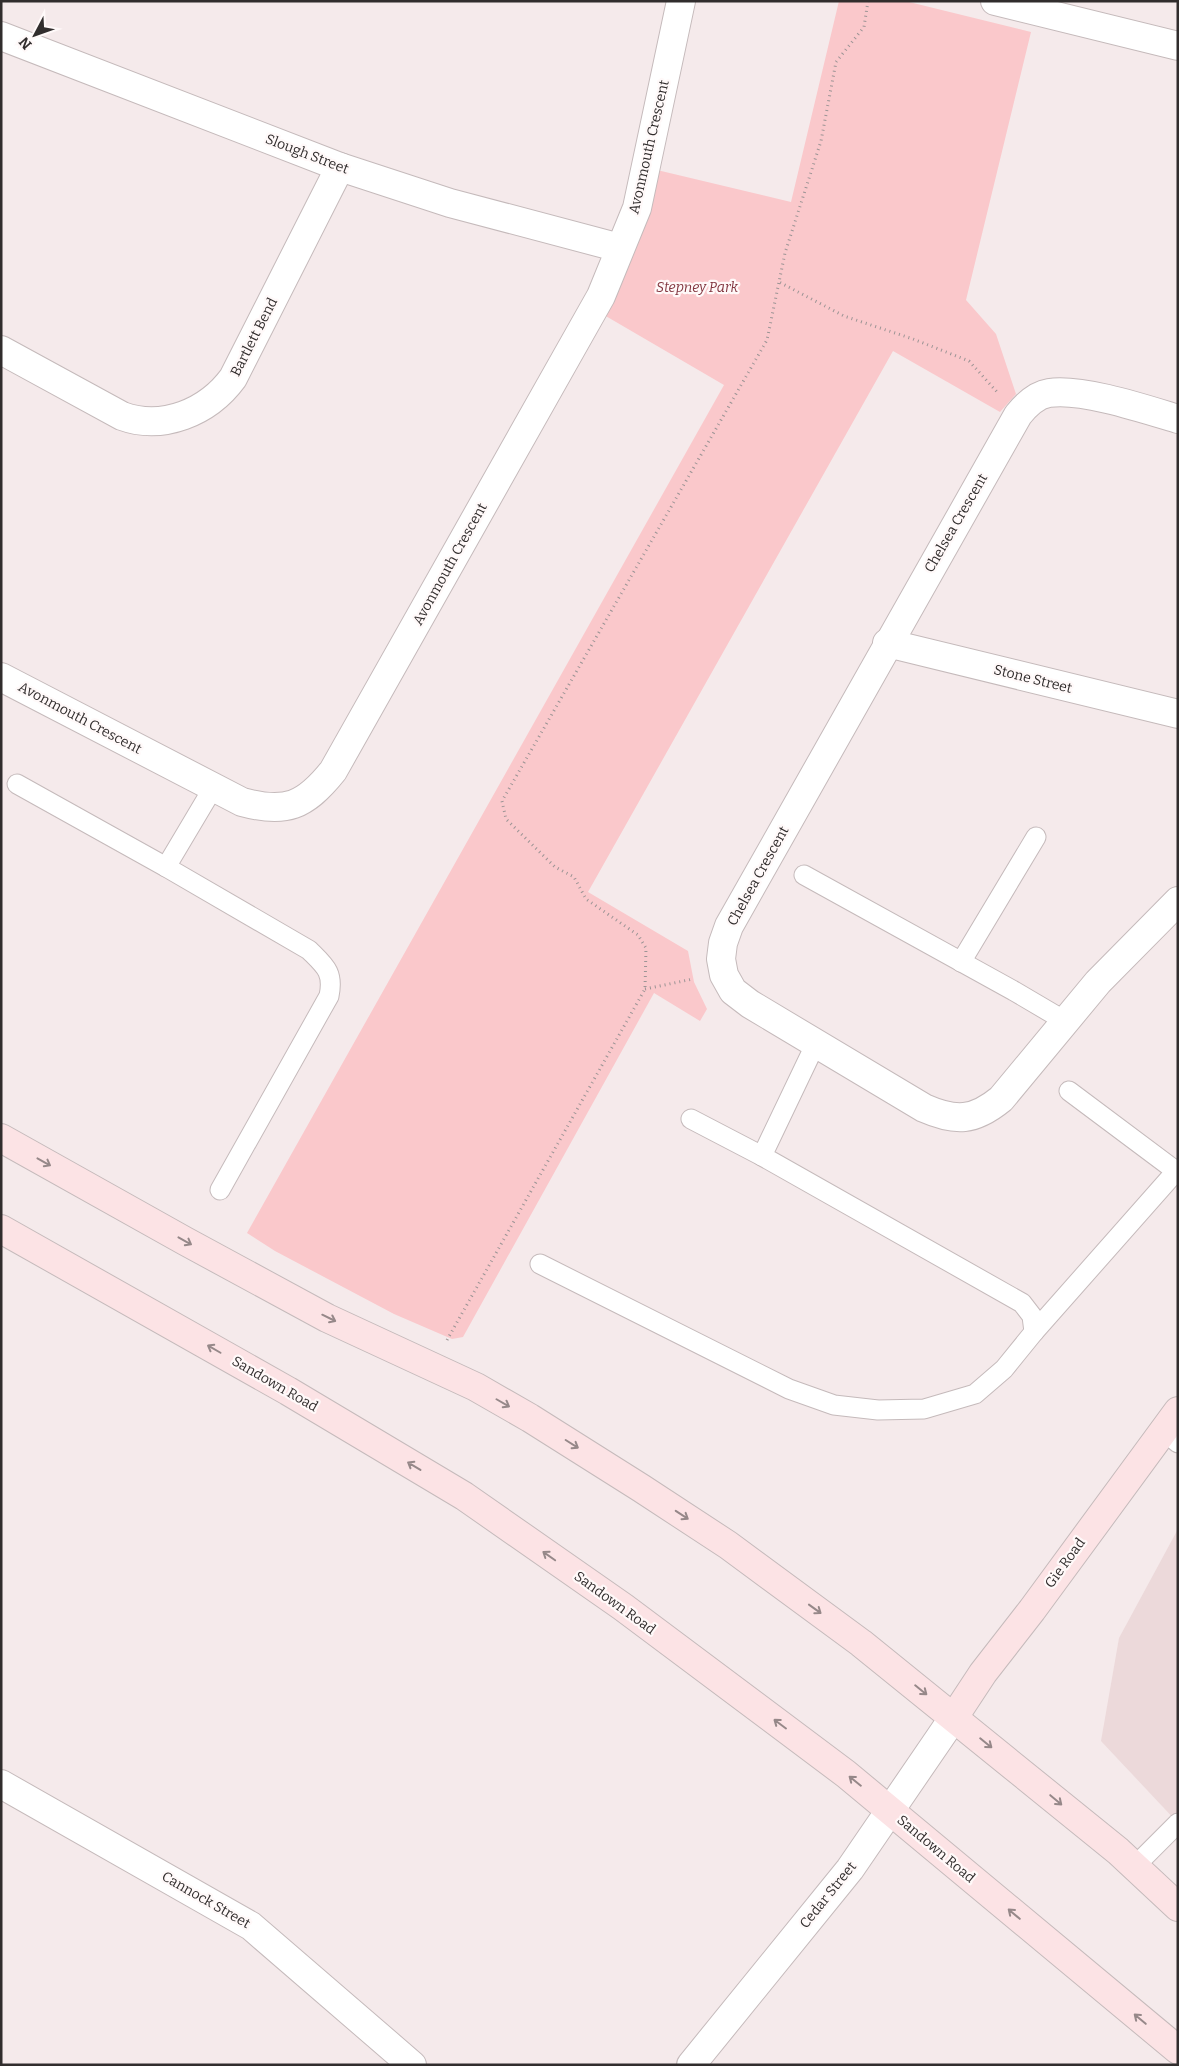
<svg xmlns="http://www.w3.org/2000/svg" width="1179" height="2066" viewBox="0 0 1179 2066" font-family="Bitter,serif">
<rect width="100%" height="100%" fill="#f5eaeb"/>
<path fill="#ecd9da" d="M1178,1529V1823L1101,1741L1119,1638Z"/>
<path fill="#fac8cb" d="M839,1H905L1031,32L966,300L996,334L1016,394L1000,412L893,351L588,892L688,951L694,982L707,1009L700,1021L654,993L463,1337L452,1339L394,1314L275,1251L247,1233L724,385L604,315C632,270 645,221 657,170L791,202Z"/>
<g fill="none" stroke-linecap="round" stroke-linejoin="round">
<defs>
<g id="lane">
<path d="M17,784L166,867"/>
<path d="M213,788L166,867L309,950C325,966 334,972 329,996L220,1190"/>
<path d="M804,875L1014,991L1065,1021"/>
<path d="M961,962L1036,837"/>
<path d="M1069,1091L1176,1171"/>
<path d="M691,1119L762,1156"/>
<path d="M540,1264L789,1389L834,1405L878,1410L924,1409L975,1394L1004,1369L1034,1332L1032,1316L1022,1303L762,1156L816,1043"/>
<path d="M1034,1332L1178,1169"/>
<path d="M1162,1430L1178,1443"/>
<path d="M1134,1867L1178,1823"/>
</g>
<g id="street">
<path d="M995,1L1178,46"/>
<path d="M1,36L340,167L450,203L620,248"/>
<path d="M1,350L122,416C163,431 208,412 233,378L340,167"/>
<path d="M1178,419C1145,409 1082,388 1049,393C1036,395 1026,405 1018,415L729,926L723,943L721,959L724,975L733,991L750,1004L924,1108C956,1122 974,1121 1001,1099L1098,982L1178,901"/>
<path d="M887,643L1178,714"/>
<path d="M1,677L242,802C286,814 305,806 333,771L601,296L637,208L681,1"/>
<path d="M1,1784L251,1926L412,2065"/>
<path d="M691,2065L850,1869L954,1717"/>
</g>
<g id="secondary">
<path d="M1,1138L185,1241L327,1318L476,1387L530,1418L641,1488L728,1545L861,1643L1118,1851L1178,1907"/>
<path d="M1,1229L288,1391L464,1496L623,1607L846,1774L1178,2050"/>
<path d="M954,1717L983,1673L1032,1610L1178,1411"/>
</g>
</defs>
<use href="#lane" stroke="#c5babb" stroke-width="21"/>
<use href="#street" stroke="#c5babb" stroke-width="30"/>
<use href="#secondary" stroke="#c5babb" stroke-width="30"/>
<g stroke="#9c9495" stroke-width="3" stroke-dasharray="1 4" stroke-linecap="butt">
<path d="M868,1L864,27L836,62L821,141L785,253L779,282L844,316L913,339L969,361L998,393"/>
<path d="M645,989L693,979"/>
<path d="M447,1340L645,989L646,948L638,935L586,899L574,877L555,867L506,819L502,801L767,340L779,282"/>
</g>
<use href="#lane" stroke="#fff" stroke-width="19"/>
<use href="#street" stroke="#fff" stroke-width="28"/>
<use href="#secondary" stroke="#fce3e5" stroke-width="28"/>
</g>
<defs><path id="oneway-shaft" d="M-6 0H5M1.5-3L5.5 0L1.5 3" fill="none" stroke-width="1.6" stroke-linecap="round" stroke-linejoin="round" transform="scale(1.25)"/></defs>
<g stroke="#968889">
<use href="#oneway-shaft" transform="translate(44 1162) rotate(29)"/>
<use href="#oneway-shaft" transform="translate(185 1241) rotate(29)"/>
<use href="#oneway-shaft" transform="translate(329 1318) rotate(26)"/>
<use href="#oneway-shaft" transform="translate(214 1349) rotate(-150)"/>
<use href="#oneway-shaft" transform="translate(503 1403) rotate(30)"/>
<use href="#oneway-shaft" transform="translate(572 1444) rotate(32)"/>
<use href="#oneway-shaft" transform="translate(414 1466) rotate(-149)"/>
<use href="#oneway-shaft" transform="translate(682 1515) rotate(33)"/>
<use href="#oneway-shaft" transform="translate(549 1556) rotate(-145)"/>
<use href="#oneway-shaft" transform="translate(815 1609) rotate(36)"/>
<use href="#oneway-shaft" transform="translate(921 1690) rotate(39)"/>
<use href="#oneway-shaft" transform="translate(780 1724) rotate(-143)"/>
<use href="#oneway-shaft" transform="translate(986 1743) rotate(39)"/>
<use href="#oneway-shaft" transform="translate(855 1781) rotate(-141)"/>
<use href="#oneway-shaft" transform="translate(1056 1800) rotate(40)"/>
<use href="#oneway-shaft" transform="translate(1014 1914) rotate(-140)"/>
<use href="#oneway-shaft" transform="translate(1140 2019) rotate(-140)"/>
</g>
<g text-anchor="middle" dominant-baseline="central" stroke-width="4.5" stroke-linejoin="round" paint-order="stroke">
<g font-size="14" fill="#312d2d" stroke="#fff9f9">
<text transform="translate(649 147) rotate(-77)">Avonmouth Crescent</text>
<text transform="translate(307 154) rotate(21)">Slough Street</text>
<text transform="translate(254 337) rotate(-63)">Bartlett Bend</text>
<text transform="translate(956 523) rotate(-60)">Chelsea Crescent</text>
<text transform="translate(450 564) rotate(-61)">Avonmouth Crescent</text>
<text transform="translate(1033 679) rotate(14)">Stone Street</text>
<text transform="translate(80 718) rotate(28)">Avonmouth Crescent</text>
<text transform="translate(758 876) rotate(-61)">Chelsea Crescent</text>
<text transform="translate(275 1384) rotate(30)">Sandown Road</text>
<text transform="translate(1065 1563) rotate(-54)">Gie Road</text>
<text transform="translate(615 1603) rotate(36)">Sandown Road</text>
<text transform="translate(936 1849) rotate(40)">Sandown Road</text>
<text transform="translate(828 1895) rotate(-51)">Cedar Street</text>
<text transform="translate(206 1900) rotate(30)">Cannock Street</text>
</g>
<g font-size="14" font-style="italic" fill="#823640" stroke="#fff9f9">
<text x="697" y="287">Stepney Park</text>
</g>
</g>
<rect width="1179" height="2066" fill="none" stroke="#312d2d" stroke-width="5"/>
<g transform="translate(35 35) rotate(229)" stroke="#fff9f9" stroke-width="4" paint-order="stroke">
<path d="M0-4L9 19L0 12L-9 19Z" fill="#312d2d"/>
<text y="-8" font-size="14" font-weight="bold" text-anchor="middle" fill="#312d2d">N</text>
</g>
</svg>
